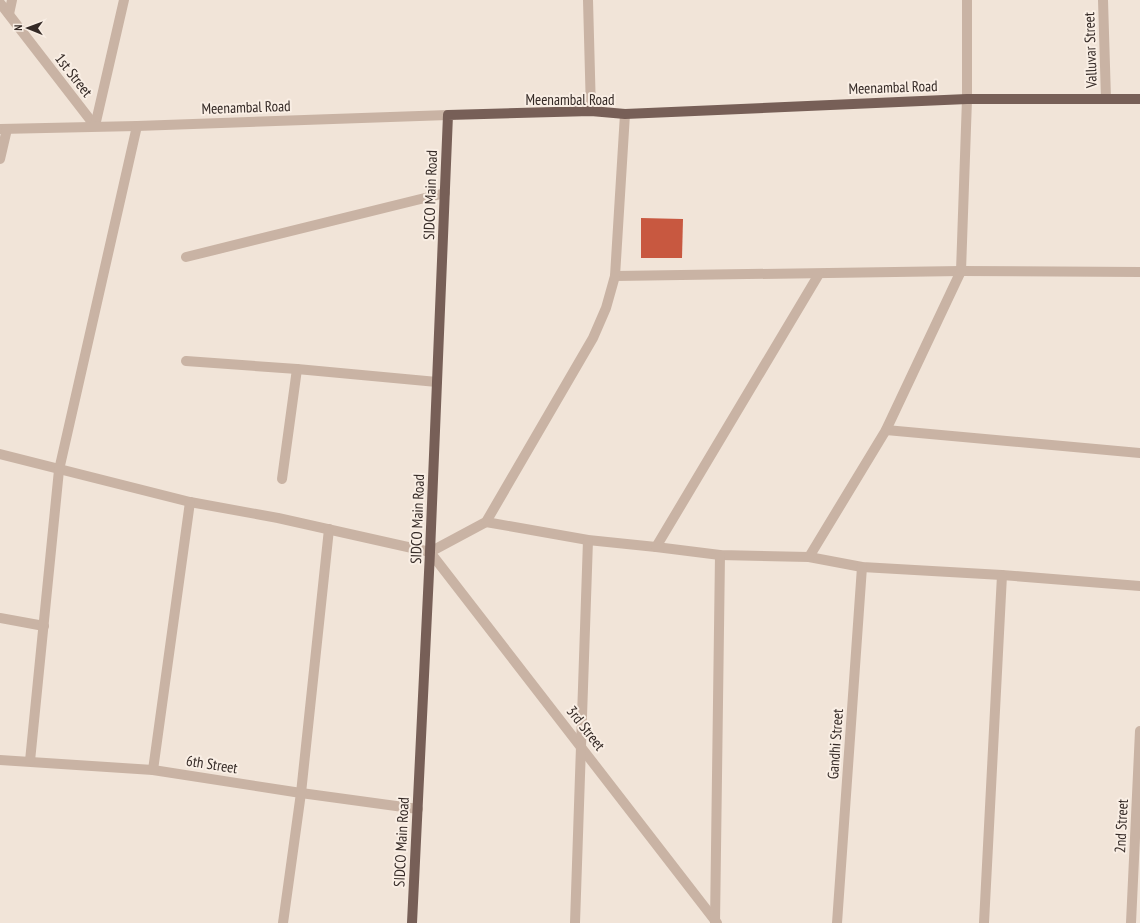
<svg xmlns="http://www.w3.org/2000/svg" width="1140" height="923" viewBox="0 0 1140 923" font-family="'PT Sans Narrow',sans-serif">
<rect width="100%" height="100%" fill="#f1e4d8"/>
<path fill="#c85840" d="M641,218L683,219L682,258H641Z"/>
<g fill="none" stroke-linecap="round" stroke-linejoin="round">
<g stroke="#c9b3a4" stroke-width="10">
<path d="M588,0L591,111"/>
<path d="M1103,0L1106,99"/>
<path d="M0,3L95,126"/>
<path d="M9,14L12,0"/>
<path d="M95,126L124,0"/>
<path d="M0,129L137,126L448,115"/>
<path d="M0,159L7,129"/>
<path d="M186,257L445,193"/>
<path d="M615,276L961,271L1140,272"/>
<path d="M186,361L297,369"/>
<path d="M886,430L1140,453"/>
<path d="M0,454L190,502L278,518L430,552L486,522L593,338L606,308L615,276L625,114"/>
<path d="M282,479L297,369L437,382"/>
<path d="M486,522L588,540L656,547L720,555L809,557L862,567L1002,575L1140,586"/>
<path d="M656,547L819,274"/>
<path d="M430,552L717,923"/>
<path d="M809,557L886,430L961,271L967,99V0"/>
<path d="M0,618L44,626"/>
<path d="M0,760L153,770L301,793L418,809"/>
<path d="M30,761L59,470L137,126"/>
<path d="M153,770L190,502"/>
<path d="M283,923L301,793L329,529"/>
<path d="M575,923L588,540"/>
<path d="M715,923L720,555"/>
<path d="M837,923L862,567"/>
<path d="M984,923L1002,575"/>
<path d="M1131,923L1140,731"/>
</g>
<path stroke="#775f57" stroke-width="10" d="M412,923L430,552L448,115L591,111L625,114L967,99H1140"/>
</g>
<g text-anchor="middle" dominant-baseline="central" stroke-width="4" stroke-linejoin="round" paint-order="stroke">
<g font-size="15" fill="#352a26" stroke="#f9eee4">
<text transform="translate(1090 50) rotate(-92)">Valluvar Street</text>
<text transform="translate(74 75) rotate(52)">1st Street</text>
<text transform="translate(893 87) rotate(-2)">Meenambal Road</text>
<text x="570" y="99">Meenambal Road</text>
<text transform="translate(246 107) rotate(-2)">Meenambal Road</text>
<text transform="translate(430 195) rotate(-88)">SIDCO Main Road</text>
<text transform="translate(417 519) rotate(-88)">SIDCO Main Road</text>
<text transform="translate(586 728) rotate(52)">3rd Street</text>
<text transform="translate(835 744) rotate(-86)">Gandhi Street</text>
<text transform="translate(212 764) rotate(9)">6th Street</text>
<text transform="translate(1121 826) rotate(-87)">2nd Street</text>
<text transform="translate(401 842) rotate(-87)">SIDCO Main Road</text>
</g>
</g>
<g transform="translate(28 28) rotate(271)" stroke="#f9eee4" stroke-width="3" paint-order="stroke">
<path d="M0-3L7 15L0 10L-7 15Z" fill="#352a26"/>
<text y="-6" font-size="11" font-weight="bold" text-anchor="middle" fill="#352a26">N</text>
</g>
</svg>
